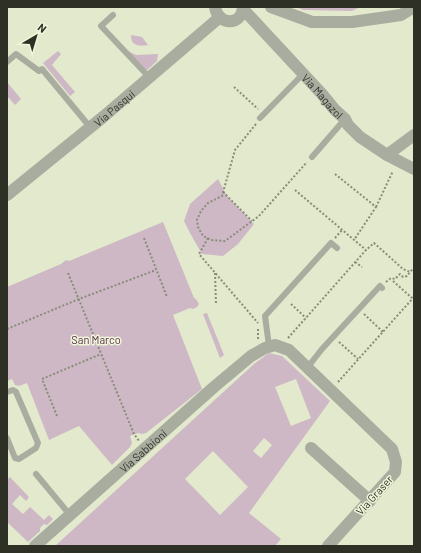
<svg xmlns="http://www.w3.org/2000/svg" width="421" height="553" viewBox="0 0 421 553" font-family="Barlow,sans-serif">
<rect width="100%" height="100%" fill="#e2e9cc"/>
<g fill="#cfb8c6" fill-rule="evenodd">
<path d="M297,7H360L352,11L303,10Z"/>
<path d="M131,35L142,37L148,45C140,46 131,47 131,35Z"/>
<path d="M58,51L61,54L52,65L75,92L70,96L43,63Z"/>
<path d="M128,51L136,55L158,54L157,61L146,71Z"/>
<path d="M7,82L21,99L15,105L7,96Z"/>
<path d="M218,179L227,196L254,224L238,244L223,256L202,254L190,233L184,221L190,204Z"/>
<path d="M163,222L194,298L196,299L199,304L197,307L193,309L190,308L173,315L202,389L146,433L142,434L138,433L130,436L132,443L130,447L112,465L79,426L49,440L27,383L19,386L15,385L12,379L7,381V287L61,264L66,260L69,261L74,259Z"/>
<path d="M207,313L224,355L220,358L203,314Z"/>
<path d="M269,353L282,356L330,401L249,513L281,539L275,546H55L254,364ZM296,379L311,418L291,426L275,387ZM264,438L272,445L261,458L253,451ZM213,451L248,487L220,515L185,479Z"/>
<path d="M10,477L29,497L26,501L20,495L12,504L23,514L30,507L44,520L49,515L53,519L47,525L44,524L40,528V531L28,542L7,522V480Z"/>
</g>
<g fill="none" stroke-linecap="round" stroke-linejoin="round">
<g stroke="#888d79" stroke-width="2" stroke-dasharray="2 2" stroke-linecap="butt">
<path d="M234,87L258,109"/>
<path d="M256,124L235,150L222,196L208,203L201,211L197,220L198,227L203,236L211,240L225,241L259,216L307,162"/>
<path d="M335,174L376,207L354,240"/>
<path d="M295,190L366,250"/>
<path d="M223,192L252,221"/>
<path d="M376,207L393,171"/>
<path d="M144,238L167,297"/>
<path d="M208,238L199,254L258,323"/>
<path d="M335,238L342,230"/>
<path d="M355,262L362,267"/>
<path d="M68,273L134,434L139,441"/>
<path d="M215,273L216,304"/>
<path d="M393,281L412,298"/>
<path d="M386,282L391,278L395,279L400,274L403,277L407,276L410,272"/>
<path d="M291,304L306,318"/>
<path d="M364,314L383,332"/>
<path d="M7,329L79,299L156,270"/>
<path d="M288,338L366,250L374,243L403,269L410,272L414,268"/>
<path d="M258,339V329"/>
<path d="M339,342L358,359"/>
<path d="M338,382L414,297"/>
<path d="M57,416L42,379L101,354"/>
</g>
<g stroke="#a9ad9f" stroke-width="6">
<path d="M113,15L101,26L149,77"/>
<path d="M7,62L16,54L39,71L42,69L90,127"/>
<path d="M260,118L303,74"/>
<path d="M312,157L345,119"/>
<path d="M269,346L265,316L331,243L337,248"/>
<path d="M307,368L322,349L380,286L382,288"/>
<path d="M7,392L13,390L16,392L38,443L36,448L19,459L15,458L7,438"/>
<path d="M36,474L70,515"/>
</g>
<g stroke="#a9ad9f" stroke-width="12">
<path d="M215,7C218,26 242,26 243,7"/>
<path d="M271,7L312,22H352L401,15L414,7"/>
<path id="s1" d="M243,9L322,94L335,110L345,119L348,125L360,137L387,155L414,169"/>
<path d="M387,155L414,135"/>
<path id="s2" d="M7,195L103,117L220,17"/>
<path d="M311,448L370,501"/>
<path id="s3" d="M35,546L214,387L251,356L265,348L275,345L289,350L392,449L396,462L395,472L328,546"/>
</g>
</g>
<g text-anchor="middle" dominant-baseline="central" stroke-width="3" stroke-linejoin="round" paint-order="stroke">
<g font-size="11" fill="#2e3025" stroke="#eff6d9">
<text stroke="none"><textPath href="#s1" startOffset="118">Via Magazol</textPath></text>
<text stroke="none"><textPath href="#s2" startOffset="138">Via Pasqui</textPath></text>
<text stroke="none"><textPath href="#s3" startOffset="144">Via Sabbioni</textPath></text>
<text transform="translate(374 495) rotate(-48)">Via Graser</text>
</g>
<g font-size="11" fill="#552b48" stroke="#eff6d9">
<text x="96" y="339">San Marco</text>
</g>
</g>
<rect width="421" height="553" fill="none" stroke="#2e3025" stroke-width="16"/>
<g transform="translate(36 36) rotate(38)" stroke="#eff6d9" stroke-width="3" paint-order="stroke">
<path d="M0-3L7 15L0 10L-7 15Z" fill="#2e3025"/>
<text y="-6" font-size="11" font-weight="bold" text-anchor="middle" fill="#2e3025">N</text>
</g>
</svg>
